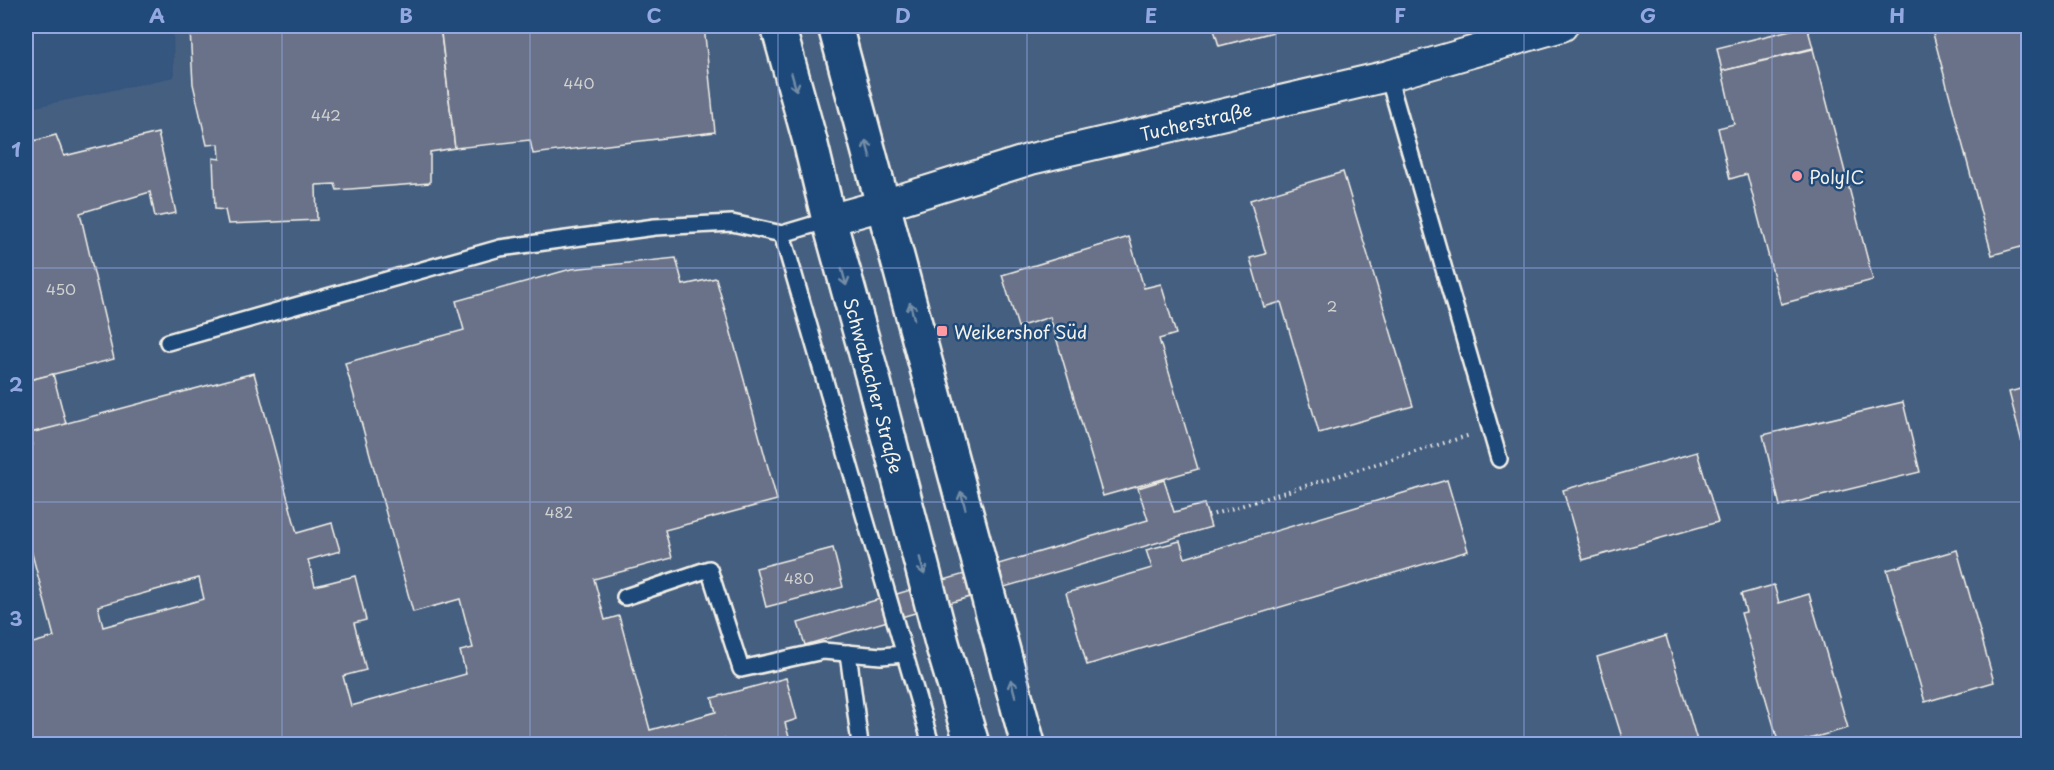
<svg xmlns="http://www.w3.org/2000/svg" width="2054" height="770" viewBox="0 0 2054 770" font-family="'Playpen Sans',sans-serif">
<rect width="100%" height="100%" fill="#35567e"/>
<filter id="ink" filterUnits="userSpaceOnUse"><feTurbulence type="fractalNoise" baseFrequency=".0167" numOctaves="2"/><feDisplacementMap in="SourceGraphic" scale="12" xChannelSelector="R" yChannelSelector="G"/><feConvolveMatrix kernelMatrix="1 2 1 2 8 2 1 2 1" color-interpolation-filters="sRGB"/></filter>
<g filter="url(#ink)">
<path fill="#455e81" d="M173,26H2028V744H26V109L174,77Z"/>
<g fill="#697289" stroke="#f4f1e8" stroke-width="1.5" fill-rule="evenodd">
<path d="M250,26H440L455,148L430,152V183L337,190L335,184L316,185L317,220L228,224L225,210L215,209L213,158L220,159L219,144L207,145L193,84L190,30Z"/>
<path d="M456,26H704L715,132L533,154L530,140L455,148L441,33Z"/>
<path d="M1213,26H1297L1219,46Z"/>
<path d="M1807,26L1813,48L1722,71L1717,48Z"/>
<path d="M1931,26H2028V245L1992,255Z"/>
<path d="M1813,49L1873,280L1781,304L1747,174L1730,179L1718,128L1734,124L1722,71Z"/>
<path d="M158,133L176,213L155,217L150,192L80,213L114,359L26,381V143L56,135L64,156Z"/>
<path d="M1343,172L1413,406L1319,433L1281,302L1264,307L1250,258L1266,254L1250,200Z"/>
<path d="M1129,237L1144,288L1161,284L1176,334L1159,339L1198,469L1103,496L1050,317L1018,327L1002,275Z"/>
<path d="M676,258L683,285L716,278L777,500L665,530L672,558L594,579L605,620L619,616L650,730L716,712L712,698L786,678L797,719L785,723L791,744H725L724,739L705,744H26V645L54,637L26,531V447L33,445L30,433L254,373L297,533L332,523L340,551L308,560L315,586L355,576L366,620L354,623L366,670L343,676L351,706L466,674L460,651L473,648L460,599L413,612L345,363L464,330L456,301L571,269ZM199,578L204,599L103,627L98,606Z"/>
<path d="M53,374L66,424L30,433L26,414V381Z"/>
<path d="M2028,387V466L2009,392Z"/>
<path d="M1903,402L1920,472L1780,506L1763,435Z"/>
<path d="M1697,452L1718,522L1583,560L1563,490Z"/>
<path d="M1164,480L1174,512L1204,504L1211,527L805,645L798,623L1148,520L1138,488Z"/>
<path d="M1447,480L1468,551L1087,665L1066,593L1152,568L1146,550L1180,541L1185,558Z"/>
<path d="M833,548L843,587L766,607L756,568Z"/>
<path d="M1957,550L1994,682L1925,702L1887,570Z"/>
<path d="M1774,585L1779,603L1809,594L1848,728L1791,744H1779L1741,613L1746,612L1741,594Z"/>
<path d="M1666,636L1698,744H1624L1597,657Z"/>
</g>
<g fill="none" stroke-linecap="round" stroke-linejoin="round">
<defs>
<g id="lane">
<path d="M1388,76L1499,459"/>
<path d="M782,234L931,744"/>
<path d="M168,342L500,248L655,227L732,223L782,234L829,220"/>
<path d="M625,597L709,569L741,669L823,651L881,656L904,654"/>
<path d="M848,653L860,744"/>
</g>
<g id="street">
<path id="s1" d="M829,220L883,205L1031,159L1388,76L1562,26"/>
</g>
<g id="secondary">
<path id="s2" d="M778,26L810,141L829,220L874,382L942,643L972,744"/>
<path d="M835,26L1028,744"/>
</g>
</defs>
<use href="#lane" stroke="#f4f1e8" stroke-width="20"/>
<use href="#street" stroke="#f4f1e8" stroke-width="34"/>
<use href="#secondary" stroke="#f4f1e8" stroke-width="38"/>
<path stroke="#f4f1e8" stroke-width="4" stroke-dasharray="1.5 4.5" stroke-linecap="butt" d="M1208,516L1470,435"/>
<use href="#lane" stroke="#1f4a7a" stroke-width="15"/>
<use href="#street" stroke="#1f4a7a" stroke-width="30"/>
<use href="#secondary" stroke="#1f4a7a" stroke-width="33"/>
</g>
<defs><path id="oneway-shaft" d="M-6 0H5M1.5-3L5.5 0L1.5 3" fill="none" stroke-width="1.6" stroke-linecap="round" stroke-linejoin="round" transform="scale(1.5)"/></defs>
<g stroke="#748da6">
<use href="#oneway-shaft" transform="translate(794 82) rotate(74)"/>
<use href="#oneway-shaft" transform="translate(868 149) rotate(-105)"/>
<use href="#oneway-shaft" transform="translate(844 277) rotate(75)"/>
<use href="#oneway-shaft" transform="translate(912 311) rotate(-105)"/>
<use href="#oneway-shaft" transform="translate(963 500) rotate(-105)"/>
<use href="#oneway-shaft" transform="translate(922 566) rotate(75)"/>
<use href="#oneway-shaft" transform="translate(1013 688) rotate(-105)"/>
</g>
</g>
<path fill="none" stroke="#93a8e1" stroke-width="1.5" stroke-opacity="0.55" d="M282,26V744M530,26V744M778,26V744M1027,26V744M1276,26V744M1524,26V744M1772,26V744M26,268H2028M26,502H2028"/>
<g fill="#ff9aa2" stroke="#1f4a7a" stroke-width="2">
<circle cx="1797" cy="176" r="6"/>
<rect x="936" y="325" width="12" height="12" rx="3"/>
</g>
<g text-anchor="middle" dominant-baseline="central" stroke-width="5" stroke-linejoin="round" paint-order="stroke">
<g font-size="15" fill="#d1d1d0">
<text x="579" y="82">440</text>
<text x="326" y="114">442</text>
<text x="61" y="288">450</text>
<text x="1332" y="305">2</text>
<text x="559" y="511">482</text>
<text x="799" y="577">480</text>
</g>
<g font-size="18" fill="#f4f1e8" stroke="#1f4a7a">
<text stroke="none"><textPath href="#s1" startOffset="380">Tucherstraße</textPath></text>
<text stroke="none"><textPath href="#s2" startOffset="372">Schwabacher Straße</textPath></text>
</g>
<g font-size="18" fill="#f4f1e8" stroke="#1f4a7a" text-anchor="start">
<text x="1809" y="176">PolyIC</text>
<text x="954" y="331">Weikershof Süd</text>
</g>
</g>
<rect width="2054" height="770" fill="none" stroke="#1f4a7a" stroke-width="66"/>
<rect x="33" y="33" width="1988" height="704" fill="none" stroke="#93a8e1" stroke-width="2"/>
<g font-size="20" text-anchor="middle" font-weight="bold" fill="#93a8e1">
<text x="157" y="23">A</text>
<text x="406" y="23">B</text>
<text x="654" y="23">C</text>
<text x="903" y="23">D</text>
<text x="1151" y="23">E</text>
<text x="1400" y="23">F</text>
<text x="1648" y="23">G</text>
<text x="1897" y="23">H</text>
<text x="16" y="157">1</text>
<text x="16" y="392">2</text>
<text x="16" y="626">3</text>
</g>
</svg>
